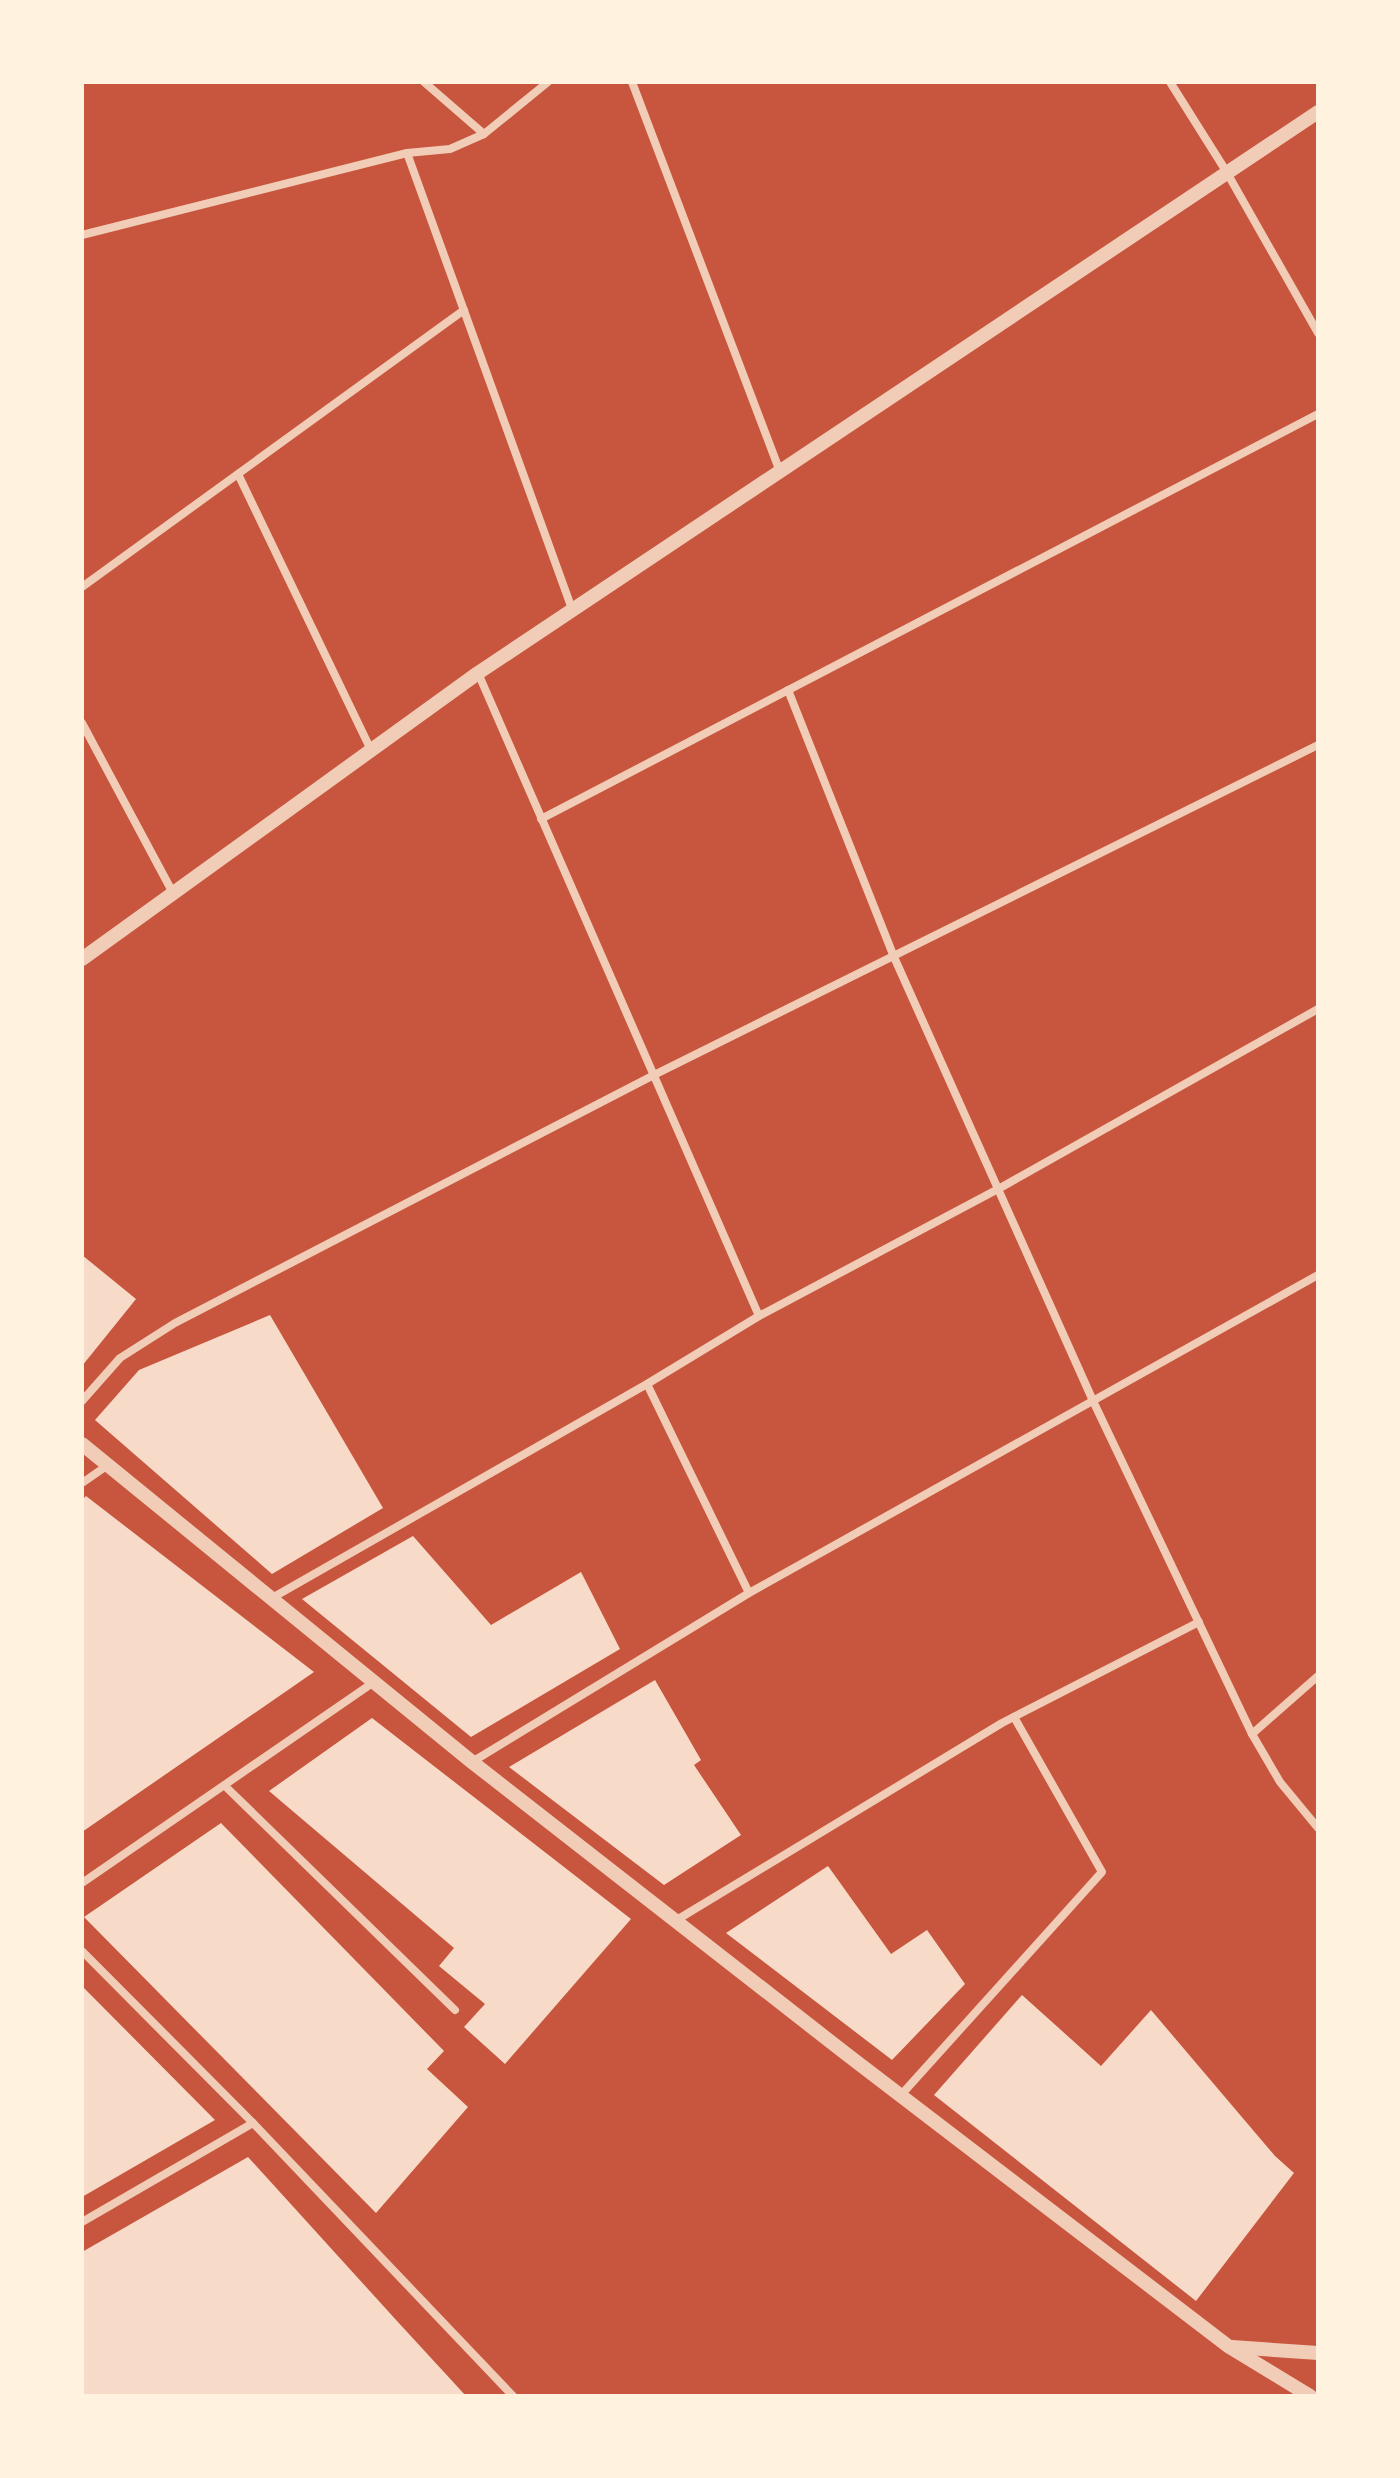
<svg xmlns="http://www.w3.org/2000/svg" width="1400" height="2478" viewBox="0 0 1400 2478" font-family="Quicksand,sans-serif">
<rect width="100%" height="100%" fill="#c8553d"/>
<g fill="#f7dbc8">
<path d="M82,1255L136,1299L82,1366Z"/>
<path d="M270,1315L383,1508L272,1574L95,1420L139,1370Z"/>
<path d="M86,1496L314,1672L82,1832V1500Z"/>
<path d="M413,1536L491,1625L581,1572L620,1649L471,1737L302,1599Z"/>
<path d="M655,1680L701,1760L694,1765L741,1835L664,1885L509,1767Z"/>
<path d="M372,1718L631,1919L505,2064L464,2027L485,2004L439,1966L454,1948L269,1791Z"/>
<path d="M221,1823L444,2051L427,2069L468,2107L376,2213L84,1917Z"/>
<path d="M828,1866L891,1954L927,1930L965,1984L892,2060L726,1933Z"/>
<path d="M82,1986L215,2120L82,2197Z"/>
<path d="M1022,1995L1101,2066L1151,2010L1275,2156L1294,2173L1196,2301L934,2095Z"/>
<path d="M248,2157L397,2321L466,2396H82V2252Z"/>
</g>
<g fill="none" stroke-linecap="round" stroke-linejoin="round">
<g stroke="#f1ccb7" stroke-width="8">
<path d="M424,82L484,134"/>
<path d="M632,82L779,469"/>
<path d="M1170,82L1226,171L1318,333"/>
<path d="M407,153L572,609"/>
<path d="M82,235L407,153L450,149L484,134L548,82"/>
<path d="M238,474L371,750"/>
<path d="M82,587L464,310"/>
<path d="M478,673L759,1316"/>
<path d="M788,690L894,957L1094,1403L1252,1734L1280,1782L1318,1828"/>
<path d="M82,723L173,893"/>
<path d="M541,819L1318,414"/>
<path d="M647,1384L749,1593"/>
<path d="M82,1401L120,1358L175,1323L654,1075L1318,745"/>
<path d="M82,1483L108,1465"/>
<path d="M272,1598L647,1384L759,1316L1000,1188L1318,1009"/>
<path d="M1252,1734L1318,1676"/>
<path d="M472,1762L749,1593L1318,1275"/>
<path d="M225,1786L455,2010"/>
<path d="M82,1883L374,1682"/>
<path d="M675,1921L1002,1723L1199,1622"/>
<path d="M82,1951L253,2123L513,2396"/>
<path d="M901,2095L1102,1872L1014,1717"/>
<path d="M82,2222L253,2123"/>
</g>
<g stroke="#f1ccb7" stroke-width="14">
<path d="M82,959L478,673L1318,112"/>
<path d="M82,1444L472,1762L845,2053L1228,2346L1310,2396"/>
<path d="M1232,2347L1318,2353"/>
</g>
</g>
<rect width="1400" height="2478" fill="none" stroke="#fff3e0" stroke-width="168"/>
</svg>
